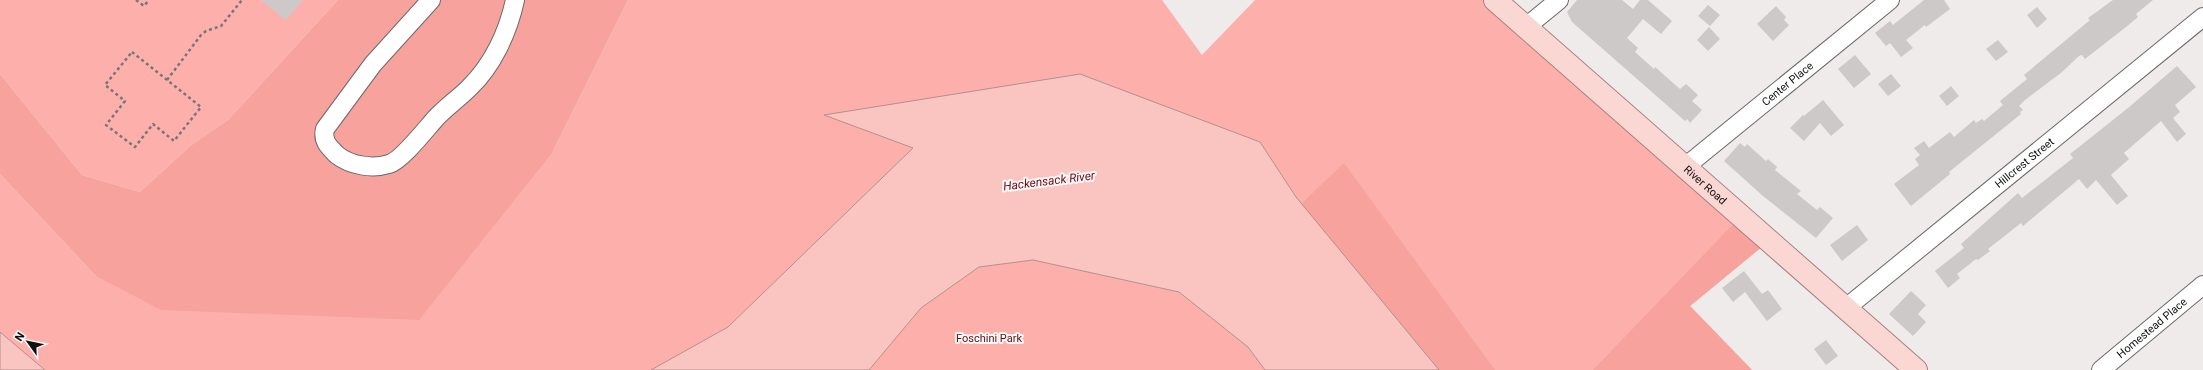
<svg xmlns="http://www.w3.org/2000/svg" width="2203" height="370" viewBox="0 0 2203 370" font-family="Roboto,sans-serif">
<rect width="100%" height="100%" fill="#efebea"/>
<g fill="#fdb0ab">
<path d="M0,0H338L228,120L190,146L140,192L82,175L0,74Z"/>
<path d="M628,0H1162L1202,55L1255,0H1495L1769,241L1690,306L1752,370H1439L1296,197L1260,142L825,115L913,148L728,327L651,370H45L0,332V174L96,276L552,153Z"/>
<path d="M1033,260L1179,292L1248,347L1265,370H869L921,308L979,267Z"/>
</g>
<g fill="#f7a29c">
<path d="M338,0H628L552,153L419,320L161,310L96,276L0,174V74L82,175L140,192L190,146L228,120Z"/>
<path d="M1344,163L1495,370H1439L1301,204Z"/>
<path d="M1741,216L1769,241L1690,306L1752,370H1593Z"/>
</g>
<g fill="#fac5c1" stroke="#b48f8c">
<path d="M1080,74L1260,142L1296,197L1439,370H1265L1248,347L1179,292L1033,260L979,267L921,308L869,370H651L728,327L913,148L824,115Z"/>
<path d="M0,332L45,370H0Z"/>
</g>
<g fill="#cdc9c9">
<path d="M261,0H303L286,20Z"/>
<path d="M1577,0H1622L1633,9L1640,0H1648L1672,21L1661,34L1643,19L1627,38L1638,48L1635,52L1654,69L1655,67L1680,89L1686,84L1698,95L1692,101L1702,110L1690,123L1687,119L1685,121L1572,22L1567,12Z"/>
<path d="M1924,0H1944L1950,9L1926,27L1925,25L1906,40L1913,48L1901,57L1890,43L1886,46L1875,33L1890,21L1893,25Z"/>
<path d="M2113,0H2153L2136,14L2138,17L2126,27L2085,59L2082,55L2079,56L2062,72L2025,100L2019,106L2023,110L2020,112L2021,114L1949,172L1950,174L1911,206L1894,184L1919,165L1915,159L1920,155L1914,148L1924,141L1929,148L1950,132L1954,137L1974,120L1976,123L1982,119L1984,121L2003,105L2000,101L2027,79L2024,75L2090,20L2088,18Z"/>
<path d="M1708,5L1720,15L1710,26L1698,16Z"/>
<path d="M1776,6L1786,17L1784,20L1789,25L1773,41L1757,24Z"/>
<path d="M2037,7L2047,19L2037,28L2027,15Z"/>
<path d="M1709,27L1720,39L1708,51L1697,40Z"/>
<path d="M1998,40L2008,52L1996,61L1986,49Z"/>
<path d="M1855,55L1871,74L1854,88L1838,69Z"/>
<path d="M2177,66L2196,87L2175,105L2180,112L2173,118L2186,134L2177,142L2161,121L2124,153L2129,159L2111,175L2128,196L2117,205L2096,180L2087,189L2079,179L2023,226L2021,223L1988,249L1990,251L1978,260L1976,259L1957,274L1960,278L1948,288L1935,271L1964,248L1961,244L2018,193L2022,198L2073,158L2070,154L2128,108Z"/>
<path d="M1891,74L1901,86L1888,96L1878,84Z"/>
<path d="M1951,86L1959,96L1947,106L1939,96Z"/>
<path d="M1823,100L1844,125L1831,136L1820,123L1804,141L1790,128L1803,115L1804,116Z"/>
<path d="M1740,143L1745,147L1747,144L1766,161L1768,159L1777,167L1775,170L1801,191L1797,194L1817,210L1820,207L1833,218L1816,238L1763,196L1724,161Z"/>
<path d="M1857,225L1868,240L1842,261L1830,245Z"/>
<path d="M1744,271L1762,294L1768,290L1782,309L1767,321L1745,292L1733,302L1722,288Z"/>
<path d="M1911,291L1926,305L1918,314L1926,322L1913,336L1889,314Z"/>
<path d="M1826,340L1838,356L1826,365L1814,349Z"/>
</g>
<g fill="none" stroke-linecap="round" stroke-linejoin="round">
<defs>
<g id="minor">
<path d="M431,0L373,64L325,129C322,141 329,147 337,155C351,166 373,169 389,164C401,161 426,129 435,119C445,108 458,99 469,88C493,65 508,32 515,0"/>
<path d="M1526,27L1559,0"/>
<path id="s1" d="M1685,167L1890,0"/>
<path id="s2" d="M1846,308L2203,17"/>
<path id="s3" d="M2101,370L2203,285"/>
</g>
<g id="major">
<path id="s4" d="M1495,0L1916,370"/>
</g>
</defs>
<use href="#minor" stroke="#6c6868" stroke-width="20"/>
<use href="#major" stroke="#a7807d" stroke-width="24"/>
<g stroke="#787675" stroke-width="2.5" stroke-dasharray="3 3" stroke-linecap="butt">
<path d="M136,0L144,6L149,0"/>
<path d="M132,52L201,107L174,141L153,124L135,147L106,125L125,101L105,85Z"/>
<path d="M167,80L201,35L206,31L221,26L242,0"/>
</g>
<use href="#minor" stroke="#fff" stroke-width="18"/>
<use href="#major" stroke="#fbd7d4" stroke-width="22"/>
</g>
<g text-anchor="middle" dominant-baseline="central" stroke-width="4" stroke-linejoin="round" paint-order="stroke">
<g font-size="11" fill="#11100f" stroke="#fdf8f8">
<text stroke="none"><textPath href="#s1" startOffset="132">Center Place</textPath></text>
<text stroke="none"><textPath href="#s2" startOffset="230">Hillcrest Street</textPath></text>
<text stroke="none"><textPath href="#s4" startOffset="280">River Road</textPath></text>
<text stroke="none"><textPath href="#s3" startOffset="66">Homestead Place</textPath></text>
</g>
<g font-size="11" fill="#5a1014" stroke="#fdf8f8">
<text x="989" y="338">Foschini Park</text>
</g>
<g font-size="12" font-style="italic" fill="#6c0512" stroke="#fdf8f8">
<text transform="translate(1049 181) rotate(-7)">Hackensack River</text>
</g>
</g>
<g transform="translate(28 342) rotate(303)" stroke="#fdf8f8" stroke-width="3" paint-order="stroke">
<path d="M0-3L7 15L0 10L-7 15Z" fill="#11100f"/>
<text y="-6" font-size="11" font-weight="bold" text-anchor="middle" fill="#11100f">N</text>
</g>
</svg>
